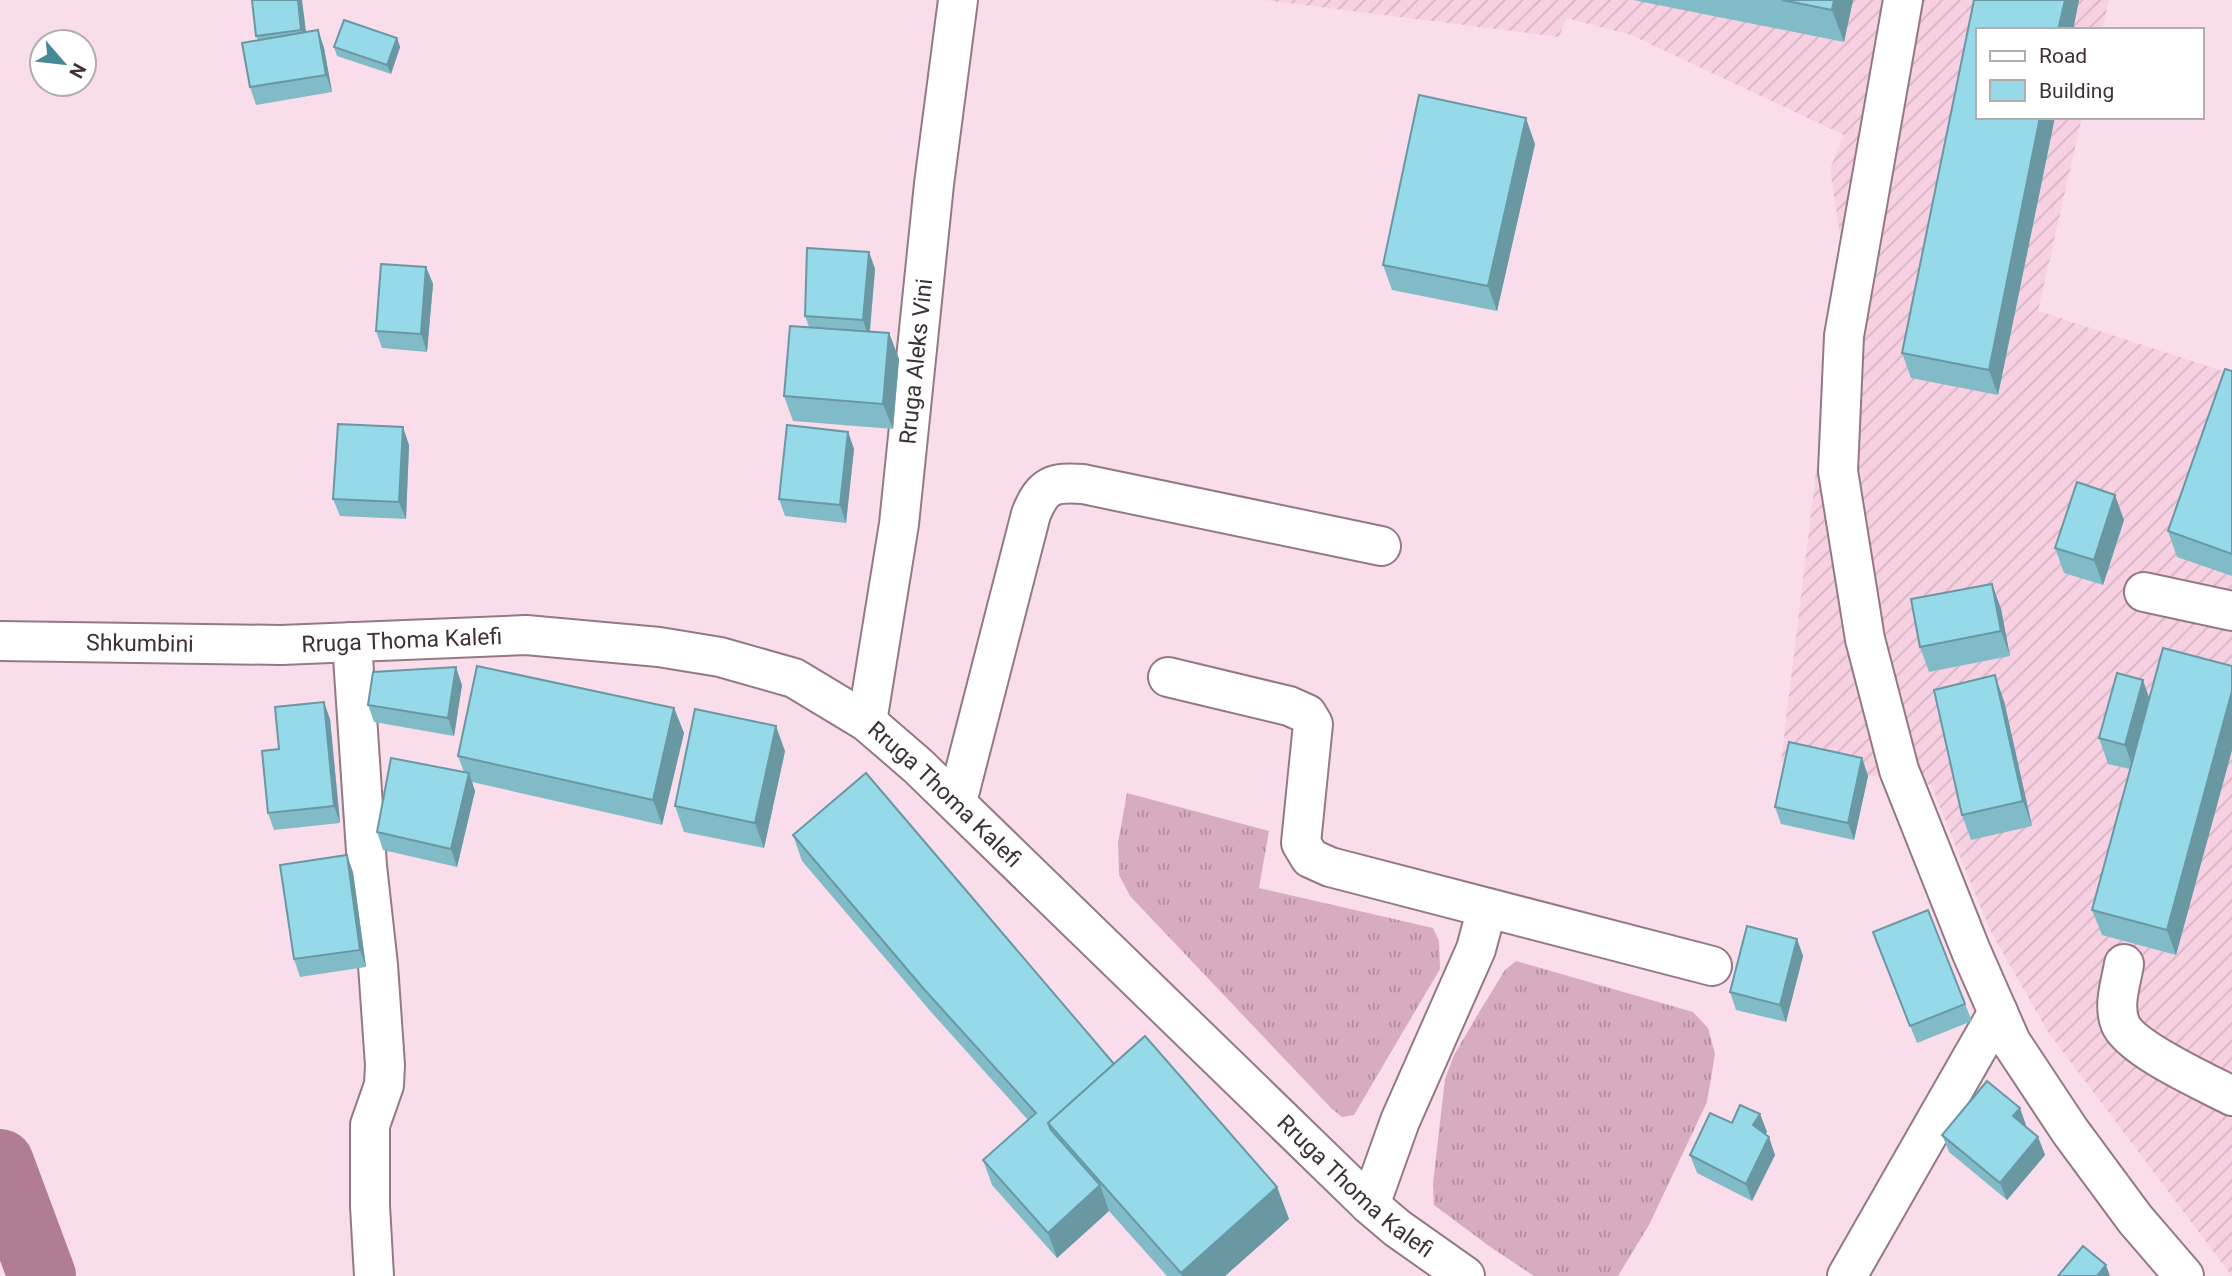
<svg xmlns="http://www.w3.org/2000/svg" width="2232" height="1276" viewBox="0 0 2232 1276" font-family="Roboto,sans-serif">
<defs>
<pattern id="industrial-furrows" width="10" height="10" patternUnits="userSpaceOnUse" patternTransform="scale(1.75)"><rect width="10" height="10" fill="#f7d1e2"/><path d="M-1 1l2-2M0 10L10 0M9 11l2-2" fill="none" stroke="#d5b4c2"/></pattern>
<pattern id="grass-tufts" width="24" height="20" patternUnits="userSpaceOnUse" patternTransform="scale(1.75)"><rect width="24" height="20" fill="#d8acc0"/><path d="M3 7l-1-3M5 7V3M7 7l1-3M15 17l-1-3M17 17v-4M19 17l1-3" fill="none" stroke="#b18d9d"/></pattern>
</defs>
<rect width="100%" height="100%" fill="#faddea"/>
<path fill="url(#industrial-furrows)" d="M1264,0H2109L2102,30H1978V117H2082L2038,311L2232,374V1276L2048,1032L1990,930L1931,785L1781,762L1831,348L1844,261L1830,169L1844,135L1631,35L1566,18L1559,37Z"/>
<g fill="url(#grass-tufts)">
<path d="M1127,793L1269,831L1259,888L1433,928L1439,941L1440,969L1354,1115L1342,1117L1330,1107L1130,896L1119,875L1118,843Z"/>
<path d="M1516,961L1693,1012L1708,1028L1715,1054L1707,1102L1649,1225L1618,1276H1534L1489,1246L1434,1205L1433,1183L1445,1079L1454,1055L1478,1014L1505,970Z"/>
</g>
<g fill="none" stroke-linecap="round" stroke-linejoin="round">
<path stroke="#b07d95" stroke-width="68" d="M0,1163L42,1276"/>
<defs>
<g id="minor">
<path d="M1903,0L1844,336L1838,471L1865,639L1899,770L1971,951L2011,1042L2070,1131L2135,1219L2184,1276"/>
<path d="M2144,592L2232,611"/>
<path d="M352,642L367,866L378,965L385,1065L384,1085L370,1125V1206L374,1276"/>
<path d="M1168,677L1289,706L1307,714L1313,724L1301,843L1310,858L1330,867L1712,966"/>
<path id="s1" d="M867,722L899,524L934,184L958,0"/>
<path d="M957,802L1031,514C1043,485 1052,482 1083,484L1381,546"/>
<path d="M2124,964C2121,983 2113,1004 2120,1023C2129,1048 2207,1083 2232,1096"/>
<path d="M1370,1205L1400,1121L1476,949L1487,908"/>
<path d="M1847,1276L1998,1012"/>
</g>
<g id="major">
<path id="s2" d="M0,641L281,645L526,635L659,647L720,657L794,678L867,722L918,766L1370,1205L1397,1228L1465,1276"/>
</g>
</defs>
<use href="#minor" stroke="#947985" stroke-width="42"/>
<use href="#major" stroke="#947985" stroke-width="42"/>
<use href="#minor" stroke="#fff" stroke-width="38"/>
<use href="#major" stroke="#fff" stroke-width="38"/>
</g>
<g fill="#81bbc8">
<path d="M252,0L306,32L318,30L324,48L332,92L256,105L250,87L258,40L256,36Z"/>
<path d="M1633,0H1853L1844,42Z"/>
<path d="M1974,0H2079L2073,30L1978,117H2055L1998,395L1911,378L1902,353Z"/>
<path d="M397,38L400,47L391,74L337,56L334,47Z"/>
<path d="M1535,144L1497,311L1392,290L1383,265Z"/>
<path d="M869,252L875,269L870,332L889,333L899,359L893,429L793,421L784,396L809,327L805,316Z"/>
<path d="M426,267L433,284L427,352L382,348L376,331Z"/>
<path d="M2232,371V576L2177,557L2168,531Z"/>
<path d="M848,432L854,449L846,523L785,516L779,499Z"/>
<path d="M409,445L406,519L340,516L333,499Z"/>
<path d="M2124,520L2103,585L2064,573L2055,548Z"/>
<path d="M1992,584L2001,609L2010,656L1929,672L1920,647Z"/>
<path d="M2232,666V750L2176,955L2102,935L2092,910L2130,769L2108,764L2099,738L2150,698Z"/>
<path d="M462,685L454,736L374,722L368,705Z"/>
<path d="M2004,701L2032,826L1971,840L1962,815Z"/>
<path d="M674,708L684,733L662,825L472,782L475,791L457,867L383,850L377,832L464,772L458,756Z"/>
<path d="M330,719L340,823L274,830L268,813L279,749Z"/>
<path d="M785,751L764,848L684,832L675,806Z"/>
<path d="M1862,758L1868,776L1854,840L1781,824L1775,807Z"/>
<path d="M793,835L1114,1064L1277,1187L1289,1219L1225,1276H1167L1109,1211L1057,1258L992,1185L983,1160L1028,1120L932,1013L802,861Z"/>
<path d="M353,872L366,967L300,977L294,959Z"/>
<path d="M1873,932L1965,1004L1972,1021L1917,1043Z"/>
<path d="M1797,939L1803,956L1786,1022L1736,1010L1730,992Z"/>
<path d="M1760,1114L1767,1132L1765,1134L1775,1155L1752,1201L1697,1173L1690,1155L1732,1123Z"/>
<path d="M2026,1125L2025,1126L2038,1137L2045,1155L2007,1200L1949,1152L1942,1135Z"/>
</g>
<g fill="#6998a3">
<path d="M298,0H302L308,47L301,30Z"/>
<path d="M1834,0H1853L1844,42L1832,10Z"/>
<path d="M2065,0H2079L2073,30H2058Z"/>
<path d="M318,30L324,48L332,92L326,75Z"/>
<path d="M397,38L400,47L391,74L387,65Z"/>
<path d="M2040,117H2055L1998,395L1989,370Z"/>
<path d="M1526,118L1535,144L1497,311L1488,286Z"/>
<path d="M869,252L875,269L869,338L863,320Z"/>
<path d="M426,267L433,284L427,352L421,334Z"/>
<path d="M889,333L899,359L893,429L883,404Z"/>
<path d="M403,427L409,445L406,519L399,502Z"/>
<path d="M848,432L854,449L846,523L840,505Z"/>
<path d="M2115,495L2124,520L2103,585L2094,560Z"/>
<path d="M1992,584L2001,609L2010,656L2001,631Z"/>
<path d="M456,667L462,685L454,736L448,718Z"/>
<path d="M1995,675L2004,701L2032,826L2023,801Z"/>
<path d="M2143,680L2152,706L2134,771L2125,745Z"/>
<path d="M2232,691V750L2176,955L2167,930Z"/>
<path d="M324,702L330,719L340,823L334,806Z"/>
<path d="M674,708L684,733L662,825L653,800Z"/>
<path d="M776,726L785,751L764,848L755,823Z"/>
<path d="M1862,758L1868,776L1854,840L1848,823Z"/>
<path d="M469,773L475,791L457,867L451,849Z"/>
<path d="M347,855L353,872L366,967L360,950Z"/>
<path d="M1797,939L1803,956L1786,1022L1780,1005Z"/>
<path d="M2020,1108L2026,1125L2019,1133L2013,1116Z"/>
<path d="M1760,1114L1767,1132L1760,1142L1753,1125Z"/>
<path d="M1769,1137L1775,1155L1752,1201L1746,1184Z"/>
<path d="M2038,1137L2045,1155L2007,1200L2000,1183Z"/>
<path d="M1100,1185L1109,1211L1057,1258L1048,1233Z"/>
<path d="M1277,1187L1289,1219L1225,1276H1182L1181,1273Z"/>
<path d="M2106,1265L2110,1276H2097Z"/>
</g>
<g fill="#96d9e9" stroke="#6998a3" stroke-width="2">
<path d="M252,0H298L301,30L256,36Z"/>
<path d="M1782,0H1834L1832,10Z"/>
<path d="M1974,0H2065L2058,30H1978V117H2040L1989,370L1902,353Z"/>
<path d="M344,20L397,38L387,65L334,47Z"/>
<path d="M318,30L326,75L250,87L242,43Z"/>
<path d="M1419,95L1526,118L1488,286L1383,265Z"/>
<path d="M807,248L869,252L863,320L805,316Z"/>
<path d="M381,264L426,267L421,334L376,331Z"/>
<path d="M790,326L889,333L883,404L784,396Z"/>
<path d="M2225,369L2232,371V554L2168,531Z"/>
<path d="M338,424L403,427L399,502L333,499Z"/>
<path d="M787,425L848,432L840,505L779,499Z"/>
<path d="M2077,482L2115,495L2094,560L2055,548Z"/>
<path d="M1992,584L2001,631L1920,647L1911,599Z"/>
<path d="M2163,648L2232,666V691L2167,930L2092,910Z"/>
<path d="M477,666L674,708L653,800L458,756Z"/>
<path d="M456,667L448,718L368,705L373,672Z"/>
<path d="M2117,673L2143,680L2125,745L2099,738Z"/>
<path d="M1995,675L2023,801L1962,815L1934,690Z"/>
<path d="M324,702L334,806L268,813L262,751L279,749L275,707Z"/>
<path d="M695,709L776,726L755,823L675,806Z"/>
<path d="M1789,742L1862,758L1848,823L1775,807Z"/>
<path d="M391,758L469,773L451,849L377,832Z"/>
<path d="M866,773L1114,1064L1048,1123L1051,1130L1100,1185L1048,1233L983,1160L1036,1113L923,988L793,835Z"/>
<path d="M347,855L360,950L294,959L280,865Z"/>
<path d="M1928,910L1965,1004L1910,1026L1873,932Z"/>
<path d="M1747,926L1797,939L1780,1005L1730,992Z"/>
<path d="M1145,1036L1277,1187L1181,1273L1048,1123Z"/>
<path d="M1987,1081L2020,1108L2013,1116L2038,1137L2000,1183L1942,1135Z"/>
<path d="M1740,1105L1760,1114L1753,1125L1769,1137L1746,1184L1690,1155L1710,1113L1732,1123Z"/>
<path d="M2083,1246L2106,1265L2097,1276H2058Z"/>
</g>
<g text-anchor="middle" dominant-baseline="central" stroke-width="6" stroke-linejoin="round" paint-order="stroke">
<g font-size="23" fill="#3e3237" stroke="#fff">
<text stroke="none"><textPath href="#s1" startOffset="364">Rruga Aleks Vini</textPath></text>
<text stroke="none"><textPath href="#s2" startOffset="402">Rruga Thoma Kalefi</textPath></text>
<text stroke="none"><textPath href="#s2" startOffset="140">Shkumbini</textPath></text>
<text stroke="none"><textPath href="#s2" startOffset="990">Rruga Thoma Kalefi</textPath></text>
<text stroke="none"><textPath href="#s2" startOffset="1558">Rruga Thoma Kalefi</textPath></text>
</g>
</g>
<rect x="1976" y="28" width="228" height="91" fill="#ffffff" stroke="#b2adaf" stroke-width="2"/>
<rect x="1990" y="51" width="35" height="10" fill="#ffffff" stroke="#b2adaf" stroke-width="2"/>
<text x="2039" y="63" font-size="21" fill="#3e3237">Road</text>
<rect x="1990" y="80" width="35" height="21" fill="#96d9e9" stroke="#b2adaf" stroke-width="2"/>
<text x="2039" y="98" font-size="21" fill="#3e3237">Building</text>
<g transform="translate(63 63) rotate(118)"><circle r="33" fill="#ffffff" stroke="#b2adaf" stroke-width="2"/>
<path d="M0-5L12 26L0 18L-12 26Z" fill="#468999"/>
<text y="-10" font-size="19" font-weight="bold" text-anchor="middle" fill="#3e3237">N</text>
</g>
</svg>
